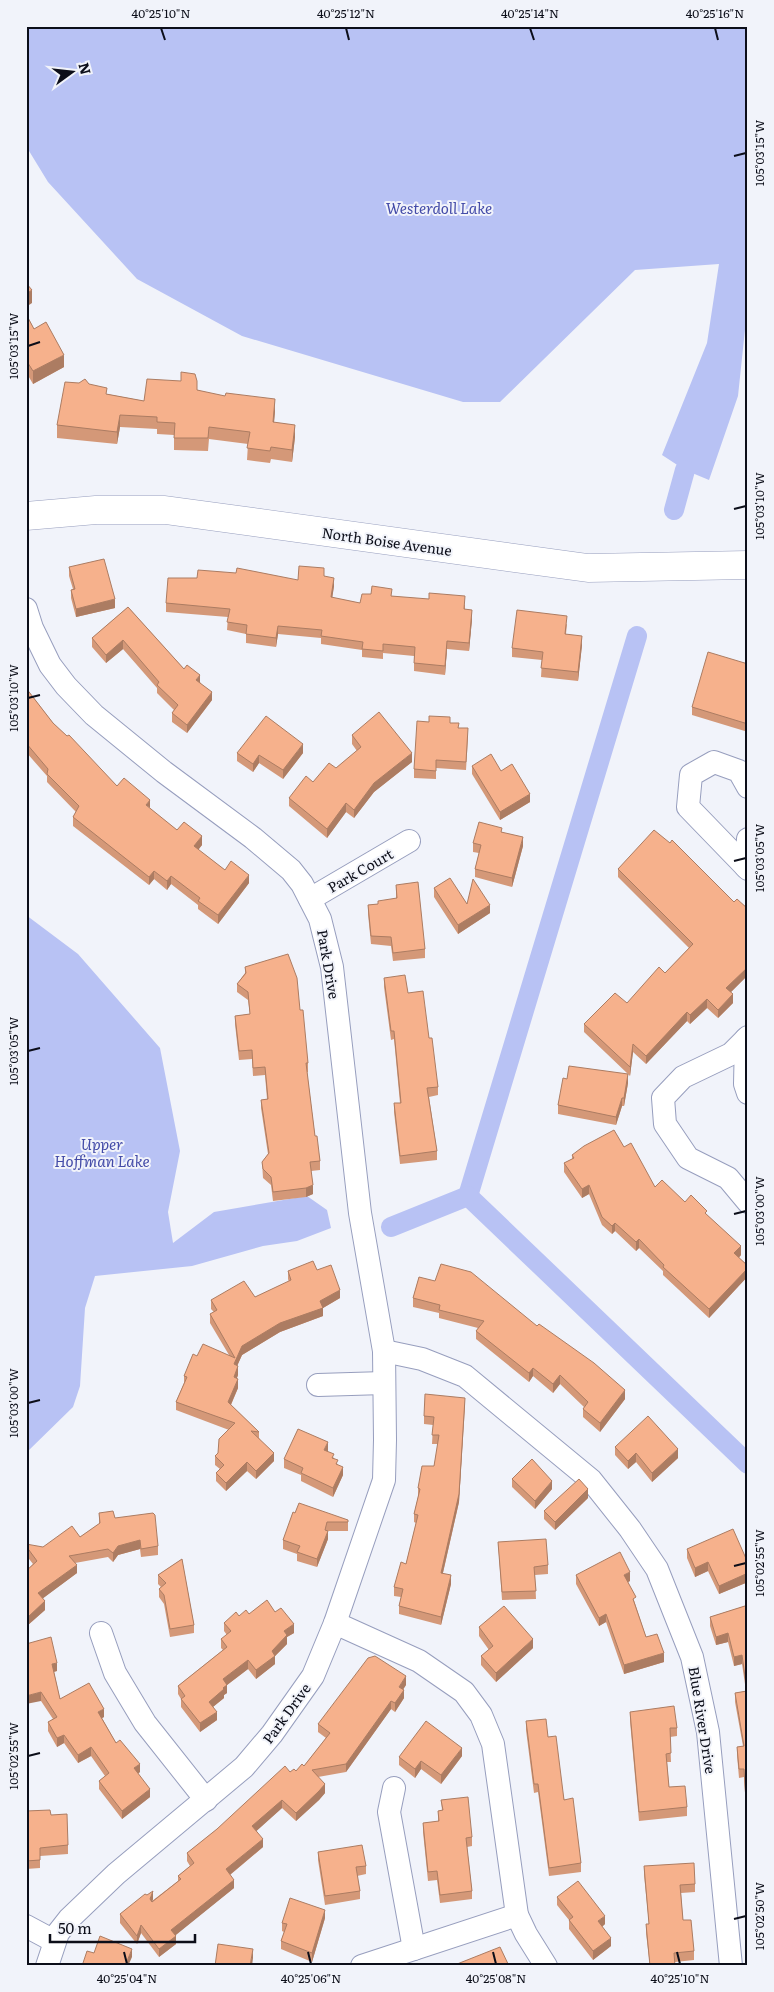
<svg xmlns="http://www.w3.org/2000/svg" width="774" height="1992" viewBox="0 0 774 1992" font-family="Literata,serif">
<rect width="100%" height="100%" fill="#f1f3fa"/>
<g fill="#b8c2f4">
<path d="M26,26H748V301L738,396L709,480L685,470L662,455L707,343L719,264L635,270L500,402H463L242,336L137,279L48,182L26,146Z"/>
<path d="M26,915L78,954L160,1048L180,1151L168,1212L173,1243L214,1212L307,1196L327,1210L331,1228L297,1241L263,1246L192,1266L95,1276L85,1308L80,1386L73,1407L26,1453Z"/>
</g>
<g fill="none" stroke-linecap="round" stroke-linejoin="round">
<g stroke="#b8c2f4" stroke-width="20">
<path d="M674,510L685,470"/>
<path d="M468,1196L637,636"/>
<path d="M468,1196L748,1464"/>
<path d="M391,1227L468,1196"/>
</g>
<defs>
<g id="street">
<path d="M26,609L32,628L50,665L66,686L94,715L164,772L253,838L291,870L302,884L320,919L332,967L360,1213L384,1351L385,1440L384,1480L335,1623L313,1676L272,1734L244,1767L116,1874L69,1919L58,1933L47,1966"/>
<path d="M748,787L739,771L714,762L691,775L688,807L748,869"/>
<path d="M746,867L748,839"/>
<path d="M310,899L409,841"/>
<path d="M748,1037L731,1054L683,1077L663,1098L665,1124L688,1158L728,1178L748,1202"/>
<path d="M746,1039L745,1084L748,1093"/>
<path d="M384,1351L422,1359L465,1376L591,1480L630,1529L657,1569L692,1657L708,1732L731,1966"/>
<path d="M318,1385L384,1383"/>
<path d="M335,1623L419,1661L464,1692L481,1715L493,1744L517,1915L526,1934L546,1966"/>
<path d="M101,1633L115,1673L145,1723L206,1800"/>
<path d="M394,1788L389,1812L414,1949"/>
<path d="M26,1926L54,1941"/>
<path d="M362,1966L517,1915"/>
</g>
<path id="secondary" d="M26,516L96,510H165L588,568L748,565"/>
</defs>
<use href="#street" stroke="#979ebe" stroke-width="24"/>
<use href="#secondary" stroke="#979ebe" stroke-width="29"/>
<use href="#street" stroke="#fff" stroke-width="22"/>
<use href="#secondary" stroke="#fff" stroke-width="28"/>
</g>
<g fill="#d49878">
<path d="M26,314L34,329L64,367L33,384L26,372Z"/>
<path d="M197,390L275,411L274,422L295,437L292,462L271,459L270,463L247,460L248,444L209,439L208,451L174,450V435L157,434V429L120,427L117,444L57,438V425L107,394L144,401Z"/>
<path d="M69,567L115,608L76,617L71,598V590L73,589L69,576Z"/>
<path d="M324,576L334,586L332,598L360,603L392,596L465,605V609L472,619L469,651L447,649L445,675L414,671V656L383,653V659L362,657V650L321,644V638L278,634L276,647L246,643V634L227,630L228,617L166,612V603L298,580Z"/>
<path d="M128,607L184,669L200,682L212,700L187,733L172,722V713L174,710L157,693V688L123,649L106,663L92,647V638Z"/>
<path d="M567,624L566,634L582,645L578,681L541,677L542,660L512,657V648Z"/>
<path d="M748,664V732L692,715V707Z"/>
<path d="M26,688L53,723L117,786L150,809L177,830L202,845L198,850L225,870L249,883L218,924L198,909V905L171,884L167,890L154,879L149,885L73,826V817L76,812L47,782V776L26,752Z"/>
<path d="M450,723L459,728L468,737L466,770L436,768V779L414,778V769Z"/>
<path d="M352,735L412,762L374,792L354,818L346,812L327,838L289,806V798L313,782L336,768L357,751L352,744Z"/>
<path d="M237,753H303L283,779L259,763L253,772L237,761Z"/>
<path d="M472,766L501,771L530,802L500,820L472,774Z"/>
<path d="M502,832L523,846L512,887L475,877V869L479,853L473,852V843Z"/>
<path d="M618,869L734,902L748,909V975L731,992L733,1003L718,1018L707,1008L690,1024L687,1021L646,1064L633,1052L630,1076L628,1074V1083L624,1106H622L616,1125L558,1114V1105L567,1079L628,1074L584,1032V1024L627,1003L665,973L689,948L618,877Z"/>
<path d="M396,885L425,949V958L393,961L391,946L371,944L368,914V905L378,904L396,899Z"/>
<path d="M434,888L467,904L490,913L458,934L434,897Z"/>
<path d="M245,967L300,1010L308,1063V1072H307L315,1136L320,1161V1170L311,1171L313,1194L306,1197L273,1201L271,1185L263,1178L262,1162L268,1154L261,1108V1100L267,1099L265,1075L253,1076L252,1059L239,1060L235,1024V1016L250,1014L248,1000L237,992V984L245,973Z"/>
<path d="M384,978L408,993L429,1038L438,1087V1095L429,1097L437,1151V1160L400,1164L394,1112V1103H400L394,1039L391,1040L384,987Z"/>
<path d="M624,1147L655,1187L685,1202L707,1215L741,1255L739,1258L748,1266V1276L709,1318L663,1275V1271L639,1248L636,1251L615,1231L612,1234L602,1225L589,1194L582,1198L564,1172V1163L572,1159V1155Z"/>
<path d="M317,1270L340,1298L323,1308V1316L280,1332L242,1355L237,1366L238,1375L237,1378L238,1388L231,1405L259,1432V1438L274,1461L256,1479L247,1471L226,1491L216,1481V1473L220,1469L215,1465V1456L218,1453L229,1430L176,1410V1402L184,1383V1376L197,1356L229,1355L210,1323V1314L214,1312L211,1309V1300L255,1297L289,1282L288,1279V1271Z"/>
<path d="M419,1277L625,1399L600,1432L583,1417V1409L584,1407L560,1384L553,1393L533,1376L529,1382L476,1339V1331L478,1328L439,1318V1313L413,1307V1298Z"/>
<path d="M465,1406L459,1502L443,1573L451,1584L441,1625L399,1614V1606L401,1597L394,1596V1587L406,1564L416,1523L414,1522V1514L418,1497V1488L434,1466L438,1444H432L433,1425L424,1424V1416Z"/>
<path d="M615,1447L678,1458L652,1482L636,1462L628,1469L615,1455Z"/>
<path d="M328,1451V1452L334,1458L338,1465L343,1475L333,1497L301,1481V1475L284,1468V1459Z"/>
<path d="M512,1479L552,1489L535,1509L512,1487Z"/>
<path d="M588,1498L555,1530L544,1519V1511Z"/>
<path d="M99,1513L115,1518L158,1546V1555L141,1557L140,1549L118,1555L113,1562L108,1557L75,1563L77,1573L43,1598L45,1610L28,1625L26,1624V1571L33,1564L26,1555V1546L43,1547L80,1537L99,1524Z"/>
<path d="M295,1513L348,1520V1531H328V1539L317,1567L297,1561V1554L283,1549V1540Z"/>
<path d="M498,1542L548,1565V1574L535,1575L536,1599L502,1600Z"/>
<path d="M687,1549L748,1563V1582L719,1594L708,1571L695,1577L687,1558Z"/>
<path d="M182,1559L194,1625V1633L170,1637L164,1604L159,1597V1589L161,1587L158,1584V1575Z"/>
<path d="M576,1575L630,1581L628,1582L646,1637L664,1662L624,1674L606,1622L599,1626L576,1584Z"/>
<path d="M748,1605V1824H747L744,1777L739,1778L737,1755V1747L743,1746L735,1702V1693L746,1691L742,1664L734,1666L728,1642L716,1645L710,1626V1617Z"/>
<path d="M275,1612L294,1633L287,1637V1644L275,1656V1664L256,1679L248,1669L227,1685V1693L224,1695V1698L213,1707L217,1720L200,1732L181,1707V1699L178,1694V1686L223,1650L221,1648V1639L227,1635L224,1631V1623L239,1616L249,1614Z"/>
<path d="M479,1627L533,1648L496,1682L481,1665V1656L489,1650L479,1636Z"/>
<path d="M26,1644L57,1671L54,1672L60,1699L104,1717L102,1718L116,1743L140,1772L138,1773L150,1797L122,1819L99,1789V1781L105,1776L91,1756L78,1763L64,1743L57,1747L48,1731V1722L53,1719L41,1701Z"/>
<path d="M406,1685L403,1689L404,1698L395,1712L391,1709L346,1772L318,1777L325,1793L319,1800L296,1821L282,1808L256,1831L263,1847L230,1875L234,1888L175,1935L176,1944L159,1957L141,1933L137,1944L120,1923V1914L147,1895L153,1899L152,1901L178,1881V1876L190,1866L187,1861V1853L290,1772L296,1771L304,1766L326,1738L318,1732V1724Z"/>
<path d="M630,1712L677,1728V1736L670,1737L671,1762H667L669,1787L687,1807V1816L639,1821L630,1721Z"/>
<path d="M526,1721L548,1737L581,1863V1872L549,1876L538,1792L534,1793L526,1730Z"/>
<path d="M462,1756L441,1784L421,1769L415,1778L399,1765V1757Z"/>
<path d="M441,1800L472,1837V1846L467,1847L472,1891V1899L440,1903L437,1880L428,1881L423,1832V1823L438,1822V1811L442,1810Z"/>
<path d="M26,1811L51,1815L68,1845V1854L40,1856V1868L26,1869Z"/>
<path d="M318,1852L366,1866V1874L357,1876L360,1891V1899L325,1905L318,1860Z"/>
<path d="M644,1866L695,1884V1892L681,1893L683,1920L694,1951V1960L675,1962V1966H650L646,1933V1924H649L644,1875Z"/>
<path d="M557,1897L605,1924L602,1927L611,1946L593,1960L569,1929V1920L557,1905Z"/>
<path d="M325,1918L312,1962L281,1949V1941L284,1932L282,1931V1923Z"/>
</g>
<g fill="#ac7c62">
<path d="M32,290V303L26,307V294Z"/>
<path d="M64,355V367L33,384V371Z"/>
<path d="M275,399V411L273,434V422Z"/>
<path d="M120,415V427L117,444V432Z"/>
<path d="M295,425V437L292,462V450Z"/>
<path d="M334,578V586L331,606V597Z"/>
<path d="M115,599V608L76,617V609Z"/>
<path d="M472,610V619L469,651V643Z"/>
<path d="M278,626V634L276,647V638Z"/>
<path d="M582,636V645L578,681V672Z"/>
<path d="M123,640V649L106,663V655Z"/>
<path d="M447,641V649L445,675V666Z"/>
<path d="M200,675V684L196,680Z"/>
<path d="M212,692V700L187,733V725Z"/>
<path d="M303,744V753L283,779V770Z"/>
<path d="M412,753V762L374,792L354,818V810L374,783Z"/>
<path d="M259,755V763L253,772V764Z"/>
<path d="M530,794V802L500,820V812Z"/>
<path d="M150,800V808L146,805Z"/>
<path d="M346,803V812L327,838V829Z"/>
<path d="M202,836V845L194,855V846Z"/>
<path d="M523,837V846L512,887V878Z"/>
<path d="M154,871V879L149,885V877Z"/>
<path d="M249,875V883L218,924V915Z"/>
<path d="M171,876V884L167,890V881Z"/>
<path d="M490,905V913L458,934V925Z"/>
<path d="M748,967V975L726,997V988Z"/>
<path d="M733,994V1003L718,1018V1010Z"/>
<path d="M707,999V1008L690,1024V1015Z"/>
<path d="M687,1012V1021L646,1064V1056Z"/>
<path d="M633,1044V1052L630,1076V1067Z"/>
<path d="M628,1074V1083L624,1106V1098Z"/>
<path d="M622,1098V1106L616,1125V1117Z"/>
<path d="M313,1185V1194L306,1197V1188Z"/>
<path d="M589,1185V1194L582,1198V1189Z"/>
<path d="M615,1223V1231L612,1234V1226Z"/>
<path d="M639,1239V1248L636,1251V1242Z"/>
<path d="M741,1246V1255L734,1262V1253Z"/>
<path d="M748,1268V1276L709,1318V1309Z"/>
<path d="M340,1290V1298L323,1308V1316L280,1332L242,1355L234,1373V1364L242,1346L280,1323Z"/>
<path d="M238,1366V1375L234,1385V1377Z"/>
<path d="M533,1368V1376L529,1382V1373Z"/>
<path d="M560,1375V1384L553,1393V1384Z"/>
<path d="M238,1379V1388L228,1411V1402Z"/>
<path d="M625,1390V1399L600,1432V1423Z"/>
<path d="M465,1398L459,1502L441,1581V1573Z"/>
<path d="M328,1442V1451L324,1458V1450Z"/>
<path d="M678,1449V1458L652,1482V1473Z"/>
<path d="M274,1453V1461L256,1479V1471Z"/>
<path d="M636,1453V1462L628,1469V1461Z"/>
<path d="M247,1462V1471L226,1491V1483Z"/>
<path d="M343,1467V1475L333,1497V1488Z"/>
<path d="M552,1481V1489L535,1509V1501Z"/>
<path d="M588,1489V1498L555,1530V1522Z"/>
<path d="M328,1531V1539L317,1567V1559Z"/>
<path d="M140,1540V1549L118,1555L113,1562V1553L118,1546Z"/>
<path d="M708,1562V1571L695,1577V1568Z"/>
<path d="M77,1565V1573L38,1602V1593Z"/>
<path d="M630,1572V1581L624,1584V1575Z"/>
<path d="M748,1573V1582L719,1594V1586Z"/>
<path d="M451,1575V1584L441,1625V1617Z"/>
<path d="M45,1601V1610L28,1625V1617Z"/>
<path d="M606,1614V1622L599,1626V1618Z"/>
<path d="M294,1624V1633L287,1637V1644L275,1656V1664L256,1679V1670L272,1651L284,1631Z"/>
<path d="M728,1633V1642L716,1645V1637Z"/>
<path d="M533,1639V1648L496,1682V1673Z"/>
<path d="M664,1653V1662L624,1674V1665Z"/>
<path d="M742,1655V1664L734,1666V1657Z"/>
<path d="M248,1660V1669L227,1685V1693L224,1695V1698L209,1710V1702L223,1679Z"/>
<path d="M57,1663V1671L52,1672V1664Z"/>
<path d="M406,1676V1685L399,1696V1687Z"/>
<path d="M404,1690V1698L395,1712V1703Z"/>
<path d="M41,1692V1701L26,1704V1696Z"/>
<path d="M391,1701V1709L346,1772V1764Z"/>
<path d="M104,1709V1717L98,1720V1712Z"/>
<path d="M217,1712V1720L200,1732V1723Z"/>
<path d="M64,1735V1743L57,1747V1738Z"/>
<path d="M91,1747V1756L78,1763V1755Z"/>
<path d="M462,1748V1756L441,1784V1775Z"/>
<path d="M421,1761V1769L415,1778V1769Z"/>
<path d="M140,1764V1772L134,1777V1768Z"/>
<path d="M325,1784V1793L319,1800L296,1821V1813Z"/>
<path d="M150,1789V1797L122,1819V1811Z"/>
<path d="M282,1800V1808L252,1835V1826Z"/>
<path d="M263,1839V1847L226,1878V1869Z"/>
<path d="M234,1880V1888L171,1939V1930Z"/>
<path d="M153,1891V1899L150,1908V1899Z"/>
<path d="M325,1910V1918L312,1962V1953Z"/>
<path d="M605,1916V1924L598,1930V1921Z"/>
<path d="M141,1925V1933L137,1944V1936Z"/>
<path d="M176,1936V1944L159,1957V1949Z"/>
<path d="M611,1938V1946L593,1960V1951Z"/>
<path d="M132,1949V1957L128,1966H125Z"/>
<path d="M253,1949V1958L252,1966H250Z"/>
</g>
<g fill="#f6b18c" stroke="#ac7c62">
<path d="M26,283L32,290L26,294Z"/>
<path d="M26,314L34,329L46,322L64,355L33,371L26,360Z"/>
<path d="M181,372L195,374L197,381V390L225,396L226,393L275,399L273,422L295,425L292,450L271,447L270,451L247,448L250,432L209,427L208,438H174L175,423L157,422V417L120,415L117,432L57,425L65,382L79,383L85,379L89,384L107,388L106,394L144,401L147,379L181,381Z"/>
<path d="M104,559L115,599L76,609L71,590L75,589L69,567Z"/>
<path d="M299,566L324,568V576L334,578L331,597L360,603L362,594H371L372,586L392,589L391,596L429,599V593L465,596L464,609L472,610L469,643L447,641L445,666L414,663L415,647L383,644V651L362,649L363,642L321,636L322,630L278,626L276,638L246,634L247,625L227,622L230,609L166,603L168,578H197L198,570L236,573L237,568L298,580Z"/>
<path d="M128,607L184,669L187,665L200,675L196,680L212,692L187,725L172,713L178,705L157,685L159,682L123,640L106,655L92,638Z"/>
<path d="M517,610L567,616L565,634L582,636L578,672L541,668L543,652L512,648Z"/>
<path d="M708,652L748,664V724L692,707Z"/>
<path d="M26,688L53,723L67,736L69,735L117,786L124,778L150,800L146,805L177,830L184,822L202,836L194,846L225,870L231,861L249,875L218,915L198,901L200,898L171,876L167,881L154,871L149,877L73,817L79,806L47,774L48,769L26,743Z"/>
<path d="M379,712L412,753L374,783L354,810L346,803L327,829L289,798L306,776L313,782L329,763L336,768L361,747L352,735Z"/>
<path d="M266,716L303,744L283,770L259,755L253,764L237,753Z"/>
<path d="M429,716L450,717V723H459L458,728H468L466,762L436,760V771L414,769L417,721L429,722Z"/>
<path d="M491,754L501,771L512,764L530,794L500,812L472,766Z"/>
<path d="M479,822L502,828L501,832L523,837L512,878L475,869L481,845L473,843Z"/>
<path d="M654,830L670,843L672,840L734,902L737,899L748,909V967L726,988L733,994L718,1010L707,999L690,1015L687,1012L646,1056L633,1044L630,1067L584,1024L615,993L627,1003L659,967L665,973L693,944L618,869Z"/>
<path d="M450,878L467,904L473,879L490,905L458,925L434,888Z"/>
<path d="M418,882L425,949L393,953L391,937L371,936L368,905L378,904V901L397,898L396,885Z"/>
<path d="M288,954L297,978L300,1010H303L308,1063H306L315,1136H317L320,1161L310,1162L313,1185L306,1188L273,1192L271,1177L263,1169L262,1162L269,1153L261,1100L268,1099L265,1067L253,1068L252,1050L239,1051L235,1016L250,1014L248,992L237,984L246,973L245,967Z"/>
<path d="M405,975L408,993L423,991L429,1038H432L438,1087L427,1088L437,1151L400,1156L394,1103H401L394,1031H391L384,978Z"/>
<path d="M569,1066L628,1074L624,1098H622L616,1117L558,1105L563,1078L567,1079Z"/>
<path d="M614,1130L624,1147L631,1143L655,1187L662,1180L685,1202L691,1195L707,1211L705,1213L741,1246L734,1253L748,1266V1268L709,1309L663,1267L664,1265L639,1239L636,1242L615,1223L612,1226L602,1217L589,1185L582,1189L564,1163L574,1158L572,1155L584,1146Z"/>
<path d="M313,1261L317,1270L331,1265L340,1290L320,1301L323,1308L280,1323L242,1346L234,1364L238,1366L234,1377L238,1379L228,1402L259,1432L251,1431L274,1453L256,1471L247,1462L226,1483L216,1473L224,1465L215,1456L218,1453L219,1439L235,1423L176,1402L187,1377L184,1376L193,1354L197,1356L203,1344L235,1358L210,1314L217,1310L211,1300L244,1281L255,1297L291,1280L288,1271Z"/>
<path d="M441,1264L471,1272L537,1326L539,1324L594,1363L625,1390L600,1423L583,1409L588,1402L560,1375L553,1384L533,1368L529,1373L476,1331L484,1321L439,1310L440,1305L413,1298L419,1277L435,1281Z"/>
<path d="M425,1394L465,1398L459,1494L441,1573L451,1575L441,1617L399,1606L403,1589L394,1587L401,1562L406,1564L418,1515L414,1514L420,1489L418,1488L422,1466H434L439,1435H432L434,1417L424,1416Z"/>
<path d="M648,1416L678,1449L652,1473L636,1453L628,1461L615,1447Z"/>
<path d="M298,1429L328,1442L324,1450L334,1454L332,1458L338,1460L336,1464L343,1467L333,1488L301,1473L303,1468L284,1459Z"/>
<path d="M532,1459L552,1481L535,1501L512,1479Z"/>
<path d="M579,1479L588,1489L555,1522L544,1511Z"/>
<path d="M299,1503L348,1520V1522H327L325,1530L328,1531L317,1559L297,1552L300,1546L283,1540L293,1512L295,1513Z"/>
<path d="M113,1511L115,1518L153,1513L155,1515L158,1546L141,1549L140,1540L118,1546L113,1553L108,1549L69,1556L77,1565L38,1593L45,1601L28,1617L26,1615V1571L37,1561L26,1546V1544L43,1547L72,1526L80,1537L100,1523L99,1513Z"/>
<path d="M733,1529L748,1563V1573L719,1586L708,1562L695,1568L687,1549Z"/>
<path d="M546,1539L548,1565L534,1567L536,1591L502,1592L498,1542Z"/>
<path d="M620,1552L630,1572L624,1575L636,1597L633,1599L646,1637L657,1634L664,1653L624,1665L606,1614L599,1618L576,1575Z"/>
<path d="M182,1559L194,1625L170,1629L164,1595L159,1589L166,1583L158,1575Z"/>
<path d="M267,1600L275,1612L281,1608L294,1624L284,1631L287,1635L272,1651L275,1656L256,1670L248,1660L223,1679L227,1685L223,1688L224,1689L209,1702L217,1712L200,1723L181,1699L185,1696L178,1686L227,1647L221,1639L231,1631L224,1623L236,1612L239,1616L246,1610L249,1614Z"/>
<path d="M748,1605V1816H747L744,1769H739L737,1747L744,1746L735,1693L747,1691L742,1655L734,1657L728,1633L716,1637L710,1617Z"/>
<path d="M504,1606L533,1639L496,1673L481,1656L493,1646L479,1627Z"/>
<path d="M51,1637L57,1663L52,1664L60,1699L89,1683L104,1709L98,1712L116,1743L120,1740L140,1764L134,1768L150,1789L122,1811L99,1781L109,1773L91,1747L78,1755L64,1735L57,1738L48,1722L57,1717L41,1692L26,1696V1644Z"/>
<path d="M375,1656L406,1676L399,1687L404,1690L395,1703L391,1701L346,1764L312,1770L325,1784L319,1791L296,1813L282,1800L252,1826L263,1839L226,1869L234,1880L171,1930L176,1936L159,1949L141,1925L137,1936L120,1914L145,1894L147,1895L153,1891L150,1899L152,1902L181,1879L178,1876L194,1863L187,1853L217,1829L285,1766L290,1772L294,1769L296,1771L302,1764L304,1766L330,1733L318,1724L368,1658Z"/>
<path d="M674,1706L677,1728H670L671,1753L666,1754L669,1787L685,1786L687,1807L639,1812L630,1712Z"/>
<path d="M546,1719L548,1737L556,1736L564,1800L573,1798L581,1863L549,1868L538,1784H534L526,1721Z"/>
<path d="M426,1721L462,1748L441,1775L421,1761L415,1769L399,1757Z"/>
<path d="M468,1797L472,1837L466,1838L472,1891L440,1895L437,1871L428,1872L423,1823L439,1821L438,1811L443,1810L441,1800Z"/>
<path d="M50,1810L51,1815L67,1814L68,1845L40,1848V1860L26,1861V1811Z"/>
<path d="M362,1845L366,1866L356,1867L360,1891L325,1896L318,1852Z"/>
<path d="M694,1863L695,1884L680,1885L683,1920H691L694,1951L674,1953L675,1966H650L646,1924H649L644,1866Z"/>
<path d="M578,1881L605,1916L598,1921L611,1938L593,1951L569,1920L573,1917L557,1897Z"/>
<path d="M290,1898L325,1910L312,1953L281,1941L287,1924L282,1923Z"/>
<path d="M100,1936L132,1949L125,1966H82L87,1951L94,1953Z"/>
<path d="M218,1944L253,1949L250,1966H215Z"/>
<path d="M500,1947L509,1966H452Z"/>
</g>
<path fill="none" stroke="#0c0e19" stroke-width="2" d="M161,28L165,40M346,28L349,40M530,28L534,40M715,28L718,40M734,156L746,153M28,346L40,342M734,509L746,506M28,698L40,695M734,861L746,858M28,1051L40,1048M734,1214L746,1211M28,1403L40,1400M734,1566L746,1563M28,1756L40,1753M734,1919L746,1916M124,1952L127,1964M308,1952L311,1964M493,1952L496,1964M677,1952L680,1964"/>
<g text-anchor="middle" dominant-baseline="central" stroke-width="4" stroke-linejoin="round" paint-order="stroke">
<g font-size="14" fill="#0c0e19" stroke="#f1f3fa">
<text transform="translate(387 541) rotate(8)">North Boise Avenue</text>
<text transform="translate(360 870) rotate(-30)">Park Court</text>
<text transform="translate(329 964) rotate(80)">Park Drive</text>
<text transform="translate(286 1713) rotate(-54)">Park Drive</text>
<text transform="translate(703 1720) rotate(81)">Blue River Drive</text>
</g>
<g font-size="15" font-style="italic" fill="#434ba8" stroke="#f1f3fa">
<text x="439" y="207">Westerdoll Lake</text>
<text x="102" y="1143">Upper<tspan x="102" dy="17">Hoffman Lake</tspan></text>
</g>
</g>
<rect width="774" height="1992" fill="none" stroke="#f1f3fa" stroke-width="55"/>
<g transform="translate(72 72) rotate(75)" stroke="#f1f3fa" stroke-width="4" paint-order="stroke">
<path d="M0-4L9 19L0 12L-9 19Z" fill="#0c0e19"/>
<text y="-8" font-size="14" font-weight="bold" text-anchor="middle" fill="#0c0e19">N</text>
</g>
<path d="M50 1934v8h145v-8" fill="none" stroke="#0c0e19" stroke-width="2.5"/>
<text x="58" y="1934" font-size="15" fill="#0c0e19" stroke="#f1f3fa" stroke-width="4" paint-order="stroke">50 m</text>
<rect x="28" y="28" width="718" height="1936" fill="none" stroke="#0c0e19" stroke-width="2"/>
<g font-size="12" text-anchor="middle" fill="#0c0e19">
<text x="161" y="18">40°25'10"N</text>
<text x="346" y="18">40°25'12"N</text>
<text x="530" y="18">40°25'14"N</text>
<text x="715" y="18">40°25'16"N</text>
<text transform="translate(760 153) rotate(-90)" y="4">105°03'15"W</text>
<text transform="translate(14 346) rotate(-90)" y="4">105°03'15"W</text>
<text transform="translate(760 506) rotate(-90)" y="4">105°03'10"W</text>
<text transform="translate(14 698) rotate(-90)" y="4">105°03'10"W</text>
<text transform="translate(760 858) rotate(-90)" y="4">105°03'05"W</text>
<text transform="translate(14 1051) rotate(-90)" y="4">105°03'05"W</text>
<text transform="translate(760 1211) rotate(-90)" y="4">105°03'00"W</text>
<text transform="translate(14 1403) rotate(-90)" y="4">105°03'00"W</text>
<text transform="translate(760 1563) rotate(-90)" y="4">105°02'55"W</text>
<text transform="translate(14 1756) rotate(-90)" y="4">105°02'55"W</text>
<text transform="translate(760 1916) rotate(-90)" y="4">105°02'50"W</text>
<text x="127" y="1983">40°25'04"N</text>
<text x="311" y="1983">40°25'06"N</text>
<text x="496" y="1983">40°25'08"N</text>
<text x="680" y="1983">40°25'10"N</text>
</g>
</svg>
